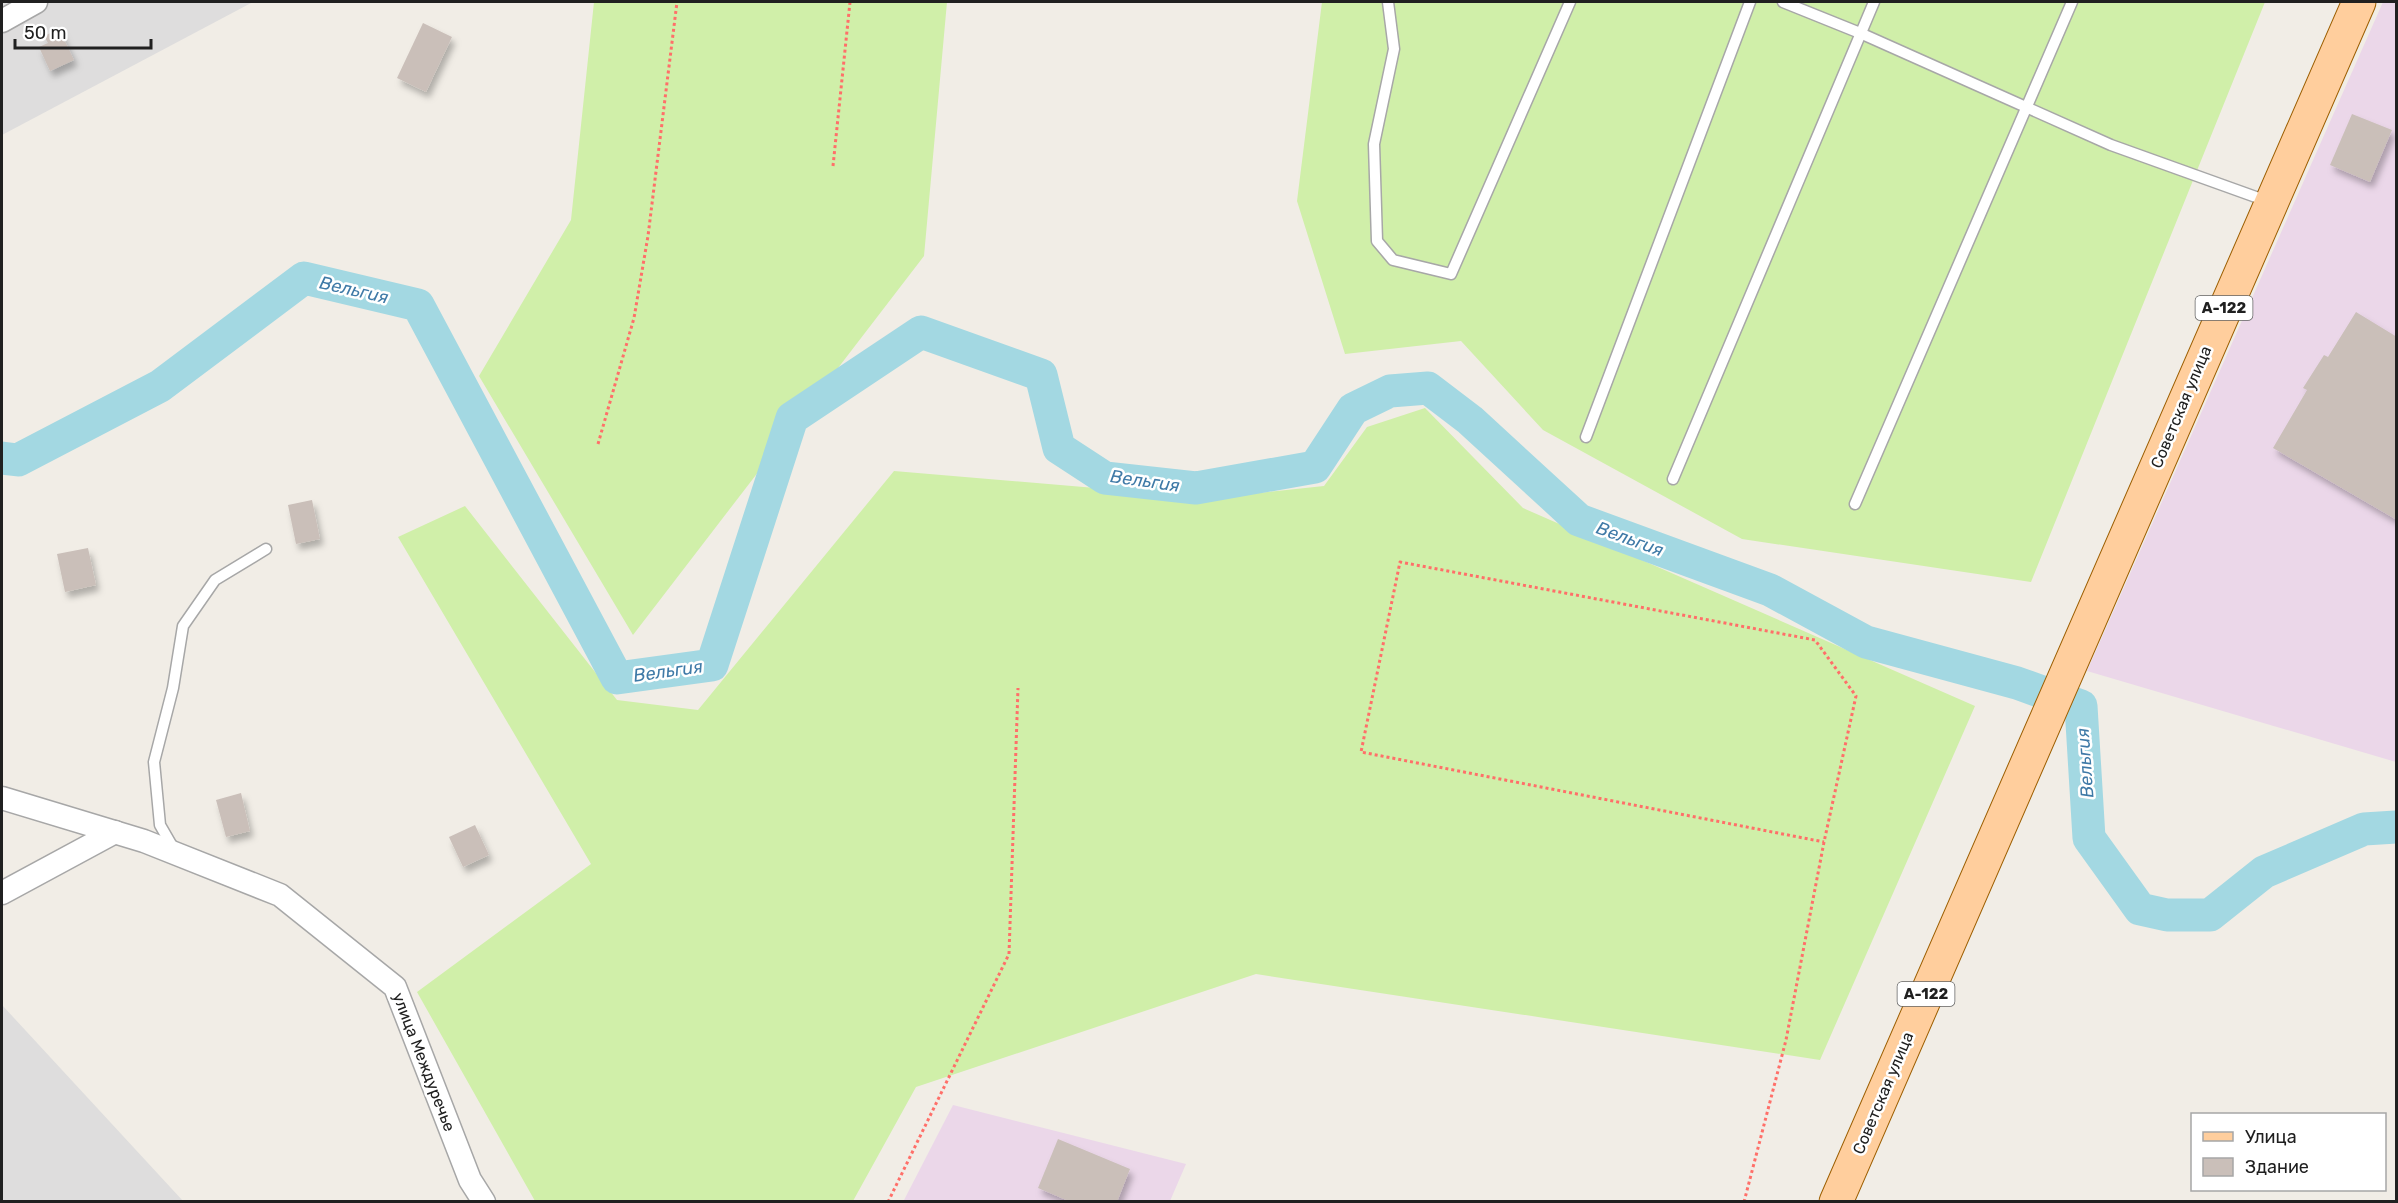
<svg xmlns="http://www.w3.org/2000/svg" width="2398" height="1203" viewBox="0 0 2398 1203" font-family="Rubik,sans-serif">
<defs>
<filter id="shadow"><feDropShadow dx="3.5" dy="6" stdDeviation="3" flood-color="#0004"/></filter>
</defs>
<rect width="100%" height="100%" fill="#f1ede6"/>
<g fill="#dedddd">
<path d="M2,2H253L2,135Z"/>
<path d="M2,1005L183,1201H2Z"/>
</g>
<g fill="#ebd7e9">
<path d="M2383,2H2396V762L2087,671Z"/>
<path d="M953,1105L1186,1164L1170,1201L903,1202Z"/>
</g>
<g fill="#d0efa9">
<path d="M594,2H947L924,256L633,635L479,376L571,220Z"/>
<path d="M1322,2H2265L2031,582L1742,539L1543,430L1461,341L1345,354L1297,201Z"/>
<path d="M1425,408L1523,508L1975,706L1820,1060L1256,974L916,1087L853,1201H535L417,992L591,864L398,537L465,506L617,700L698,710L894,471L1213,498L1324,486L1367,427Z"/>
</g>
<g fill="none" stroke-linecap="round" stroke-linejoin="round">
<path stroke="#a3d8e2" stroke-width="33" d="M2,458L18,460L160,386L304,278L418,305L617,678L712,665L792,418L921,332L1041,375L1059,448L1105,478L1196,488L1315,467L1353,409L1390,391L1428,388L1470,420L1579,520L1770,590L1866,642L2017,683L2081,706L2089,838L2140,909L2167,915H2210L2264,872L2364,829L2396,827"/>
</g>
<g fill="#cabfb9" filter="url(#shadow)">
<path d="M423,23L452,37L426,92L397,78Z"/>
<path d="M59,29L74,60L50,71L39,47L48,43L44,36Z"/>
<path d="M2352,114L2392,130L2370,182L2330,165Z"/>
<path d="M2356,312L2397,337V520L2273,448L2307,390L2303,388L2324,355L2328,357Z"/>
<path d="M312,500L320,539L296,544L288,505Z"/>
<path d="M88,548L96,585L65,592L57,554Z"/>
<path d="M241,793L250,831L226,837L216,800Z"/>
<path d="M475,825L489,855L463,867L449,837Z"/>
<path d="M1058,1139L1130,1169L1117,1202H1071L1038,1188Z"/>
</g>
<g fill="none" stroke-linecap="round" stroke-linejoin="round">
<defs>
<g id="service">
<path d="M1388,2L1394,49L1374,144L1377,241L1393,260L1451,274L1570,2"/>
<path d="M1783,2L1860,33L2111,145L2267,201"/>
<path d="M1586,437L1750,2"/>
<path d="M1673,479L1874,2"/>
<path d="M1855,504L2072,2"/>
<path d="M175,851L160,825L154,762L173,688L183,626L215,580L266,549"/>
</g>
<g id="minor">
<path d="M2,21L36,2"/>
<path d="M2,798L144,841L280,895L395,987L470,1180L484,1202"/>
<path d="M2,893L115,832"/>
</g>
<path id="primary" d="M1836,1202L2359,2"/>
</defs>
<use href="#service" stroke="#a7a7a7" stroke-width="13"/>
<use href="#minor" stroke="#a7a7a7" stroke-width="25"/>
<use href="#primary" stroke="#9c5e00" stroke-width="35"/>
<g stroke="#ff6f69" stroke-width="3" stroke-dasharray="3 3" stroke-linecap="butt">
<path d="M833,166L850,2"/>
<path d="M598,444L634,318L648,236L677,2"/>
<path d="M888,1202L1009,954L1018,688"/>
<path d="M1744,1202L1786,1040L1824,842L1856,696L1815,640L1400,562L1361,752L1824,842"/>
</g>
<use href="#service" stroke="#fff" stroke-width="10"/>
<use href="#minor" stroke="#fff" stroke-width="22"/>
<use href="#primary" stroke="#ffce9d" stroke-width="33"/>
</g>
<g text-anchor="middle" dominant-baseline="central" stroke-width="5" stroke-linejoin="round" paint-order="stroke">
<g fill="#fff" stroke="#636363" stroke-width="1.5">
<rect x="2195.5" y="296" width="57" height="24" rx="4.5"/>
<rect x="1897.5" y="982" width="57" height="24" rx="4.5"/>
</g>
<g font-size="15" font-weight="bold" fill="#202020">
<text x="2224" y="308">А-122</text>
<text x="1926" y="994">А-122</text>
</g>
<g font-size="16" fill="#202020" stroke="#fff">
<text transform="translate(2181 407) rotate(-67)">Советская улица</text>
<text transform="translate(424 1062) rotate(69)">улица Междуречье</text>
<text transform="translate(1883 1093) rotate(-67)">Советская улица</text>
</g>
<g font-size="18" font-style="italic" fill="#3f7aa7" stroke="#fff">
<text transform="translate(354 290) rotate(13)">Вельгия</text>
<text transform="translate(1145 481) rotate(8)">Вельгия</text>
<text transform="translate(1630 539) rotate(20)">Вельгия</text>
<text transform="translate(668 671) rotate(-8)">Вельгия</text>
<text transform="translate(2085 763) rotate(-94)">Вельгия</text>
</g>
</g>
<rect width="2398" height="1203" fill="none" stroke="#202020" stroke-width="6"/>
<rect x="2191" y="1113" width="195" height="78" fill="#ffffff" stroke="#a6a6a6" stroke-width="1.5"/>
<rect x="2203" y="1132" width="30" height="9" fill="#ffce9d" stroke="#a6a6a6" stroke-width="1.5"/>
<text x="2245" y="1143" font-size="18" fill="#202020">Улица</text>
<rect x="2203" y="1158" width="30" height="18" fill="#cabfb9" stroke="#a6a6a6" stroke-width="1.5"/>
<text x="2245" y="1173" font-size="18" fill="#202020">Здание</text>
<path d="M15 39v9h136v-9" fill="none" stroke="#202020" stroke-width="3"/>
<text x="24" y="39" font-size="18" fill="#202020" stroke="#ffffff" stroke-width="4.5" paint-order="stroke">50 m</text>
</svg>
